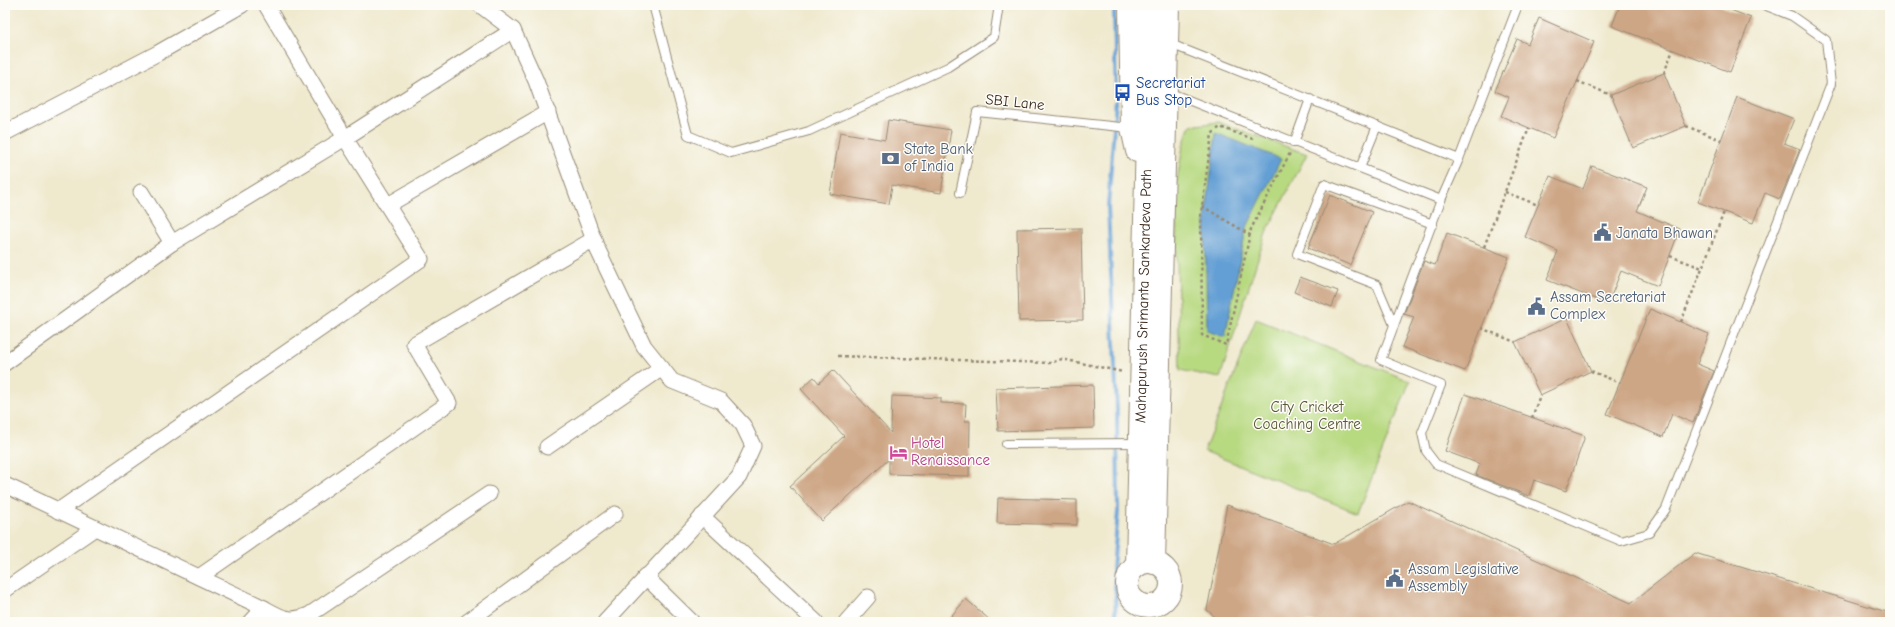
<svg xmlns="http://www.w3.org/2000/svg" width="1895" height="627" viewBox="0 0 1895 627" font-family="'Comic Neue',sans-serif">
<rect width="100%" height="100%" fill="#fdfcf7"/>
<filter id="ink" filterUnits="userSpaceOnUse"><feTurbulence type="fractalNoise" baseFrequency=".025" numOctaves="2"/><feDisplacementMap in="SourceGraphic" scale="8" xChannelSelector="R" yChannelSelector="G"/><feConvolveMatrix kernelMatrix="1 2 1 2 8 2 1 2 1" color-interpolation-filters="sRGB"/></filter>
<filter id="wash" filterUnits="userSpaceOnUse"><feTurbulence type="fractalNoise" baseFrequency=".012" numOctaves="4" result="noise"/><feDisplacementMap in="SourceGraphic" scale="16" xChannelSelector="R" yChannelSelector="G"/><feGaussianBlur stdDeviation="0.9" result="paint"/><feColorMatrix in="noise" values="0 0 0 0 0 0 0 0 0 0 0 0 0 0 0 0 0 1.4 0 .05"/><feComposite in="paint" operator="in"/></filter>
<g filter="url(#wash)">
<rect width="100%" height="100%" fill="#efe9ce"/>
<g fill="#b7d980" stroke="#79824f">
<path d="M1218,122L1307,154L1266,233L1220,378L1180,370L1175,192L1183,146L1190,126Z"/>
<path d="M1256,319L1410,381L1358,513L1204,451Z"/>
</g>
<path fill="#649fd4" stroke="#506479" d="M1216,133L1281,159L1246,229L1225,337L1207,331L1205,220Z"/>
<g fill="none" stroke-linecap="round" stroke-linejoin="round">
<path stroke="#649fd4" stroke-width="4" d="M1114,5L1116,100L1108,207L1117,411L1118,512L1113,568L1116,594L1115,622"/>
</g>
<g id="blocks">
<g fill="#cda685">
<path d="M1620,5H1718L1751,18L1730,72L1612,26Z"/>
<path d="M1539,18L1594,42L1553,138L1501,116L1509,97L1495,91L1517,39L1528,44Z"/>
<path d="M1664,73L1686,126L1633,148L1611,95Z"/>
<path d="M1737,97L1794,119L1784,143L1800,149L1780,199L1765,193L1753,223L1698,202Z"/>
<path d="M888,120L951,130L941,193L892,185L889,204L830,194L840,132L885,140Z"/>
<path d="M1592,166L1647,187L1637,211L1680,229L1658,286L1621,271L1608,304L1547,280L1558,251L1525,237L1550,176L1583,189Z"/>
<path d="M1330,195L1372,212L1350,265L1308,248Z"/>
<path d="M1081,228L1083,320L1019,321L1017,229Z"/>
<path d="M1447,233L1509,257L1465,371L1402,347L1414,317L1404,314L1424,261L1435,265Z"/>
<path d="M1300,277L1338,291L1332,307L1294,292Z"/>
<path d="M1650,309L1709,334L1697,364L1714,371L1693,423L1672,414L1663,437L1607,414Z"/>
<path d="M1567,318L1591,371L1540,395L1515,342Z"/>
<path d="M833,370L891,433L892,396L941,398V403L966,404L965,421H970L969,476L889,474V459L822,521L790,486L844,436L801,389L814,377L819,383Z"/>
<path d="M1093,385L1094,428L998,431L996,388Z"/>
<path d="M1465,394L1585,436L1566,491L1534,480L1529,496L1476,475L1480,464L1445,451Z"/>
<path d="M998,498L1077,500V525L997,523Z"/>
<path d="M1408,501L1631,603L1695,553L1890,613V622H1221L1207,610L1227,505L1334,544Z"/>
<path d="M966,599L992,622H946Z"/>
</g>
</g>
</g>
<g filter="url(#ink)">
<use href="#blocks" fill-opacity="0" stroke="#958a76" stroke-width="1"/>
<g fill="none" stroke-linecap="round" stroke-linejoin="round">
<defs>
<g id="lane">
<path d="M653,5L688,135L731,153L809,131L948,67L994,37L999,5"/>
<path d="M1168,43L1459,159L1441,200L1168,92"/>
<path d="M1294,143L1310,99"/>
<path d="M1459,159L1518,5"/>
<path d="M1360,168L1377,126"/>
<path d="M960,193L977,112L1130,128"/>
<path d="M1441,200L1381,360L1441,385L1422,433L1426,451L1436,464L1621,541L1649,533L1666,509L1831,84L1826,40L1792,16L1764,5"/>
<path d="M1394,325L1377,285L1297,254L1324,184L1433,224"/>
<path d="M1006,444L1138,443"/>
</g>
<g id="street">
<path d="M480,5L513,30L536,81L596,246L644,346L672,381L721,401L743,425L753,446L739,477L605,622"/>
<path d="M5,133L158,53L242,5"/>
<path d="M141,192L172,243"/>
<path d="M388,205L548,112"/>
<path d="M5,363L172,243L345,138L266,5"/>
<path d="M547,447L662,368"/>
<path d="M5,485L264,608L251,622"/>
<path d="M58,511L421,259L345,138L513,30"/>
<path d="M702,516L816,622"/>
<path d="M645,576L692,622"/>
<path d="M199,577L449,403L414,344L594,239"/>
<path d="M5,590L95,528"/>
<path d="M264,608C282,618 289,623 309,615L489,494"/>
<path d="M467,622L615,514"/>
<path d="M846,622L868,597"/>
</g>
<g id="primary">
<path d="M1130,5L1132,128L1137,151"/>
<circle cx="1149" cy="584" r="22"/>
<path d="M1154,563L1168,5"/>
<path id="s1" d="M1137,566L1150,5"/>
</g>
</defs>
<use href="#lane" stroke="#958a76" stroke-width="10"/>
<use href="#street" stroke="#958a76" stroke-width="17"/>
<use href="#primary" stroke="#958a76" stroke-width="24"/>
<g stroke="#958a76" stroke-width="2.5" stroke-dasharray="3 3" stroke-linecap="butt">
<path d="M1664,73L1673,50"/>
<path d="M1577,81L1611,95"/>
<path d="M1686,126L1721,140"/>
<path d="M1253,139L1220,127L1212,134L1201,214L1202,335L1226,345L1251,229L1290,153"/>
<path d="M1505,192L1538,205"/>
<path d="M1202,206L1250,235"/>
<path d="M1484,247L1529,128"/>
<path d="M1670,256L1702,268"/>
<path d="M1681,322L1724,212"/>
<path d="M1481,328L1515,342"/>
<path d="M838,356L1050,363L1062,359L1123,372"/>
<path d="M1591,371L1620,383"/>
<path d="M1532,418L1540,395"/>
</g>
<use href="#lane" stroke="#fff" stroke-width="8"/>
<use href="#street" stroke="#fff" stroke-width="15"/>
<use href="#primary" stroke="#fff" stroke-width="22"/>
</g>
</g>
<defs>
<symbol id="bus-bare" viewBox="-9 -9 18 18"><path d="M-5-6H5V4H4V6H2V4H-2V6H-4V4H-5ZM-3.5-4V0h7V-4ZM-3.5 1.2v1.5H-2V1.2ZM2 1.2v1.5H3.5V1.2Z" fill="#1a4fb4" stroke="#fdfcf7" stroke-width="2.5" paint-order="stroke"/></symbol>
<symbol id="bank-bare" viewBox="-9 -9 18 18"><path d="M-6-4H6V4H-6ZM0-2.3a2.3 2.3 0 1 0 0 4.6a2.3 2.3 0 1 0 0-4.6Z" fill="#5c6f8a" stroke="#fdfcf7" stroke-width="2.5" paint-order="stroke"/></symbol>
<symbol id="civic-bare" viewBox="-9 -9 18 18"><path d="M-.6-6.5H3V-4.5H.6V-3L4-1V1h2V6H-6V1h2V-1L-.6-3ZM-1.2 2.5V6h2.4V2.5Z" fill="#5c6f8a" stroke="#fdfcf7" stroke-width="2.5" paint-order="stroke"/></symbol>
<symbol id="hotel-bare" viewBox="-9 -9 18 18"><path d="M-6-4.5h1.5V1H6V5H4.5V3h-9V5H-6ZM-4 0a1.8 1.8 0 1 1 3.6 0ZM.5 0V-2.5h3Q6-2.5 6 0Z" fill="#d1479c" stroke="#fdfcf7" stroke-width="2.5" paint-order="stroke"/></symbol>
</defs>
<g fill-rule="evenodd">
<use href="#bus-bare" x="1110" y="80" width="25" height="25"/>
<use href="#bank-bare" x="878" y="146" width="25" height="25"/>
<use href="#civic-bare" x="1590" y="220" width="25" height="25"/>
<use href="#civic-bare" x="1524" y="294" width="25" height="25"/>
<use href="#hotel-bare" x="886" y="440" width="25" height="25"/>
<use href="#civic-bare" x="1382" y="566" width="25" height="25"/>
</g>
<g text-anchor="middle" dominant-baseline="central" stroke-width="3" stroke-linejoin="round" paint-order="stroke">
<g font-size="15" fill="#164399" stroke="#fdfcf7" text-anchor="start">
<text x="1136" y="83">Secretariat<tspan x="1136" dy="17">Bus Stop</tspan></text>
</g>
<g font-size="15" fill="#3b2a1e" stroke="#fdfcf7">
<text transform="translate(1015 102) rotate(6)">SBI Lane</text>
<text stroke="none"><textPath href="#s1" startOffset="270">Mahapurush Srimanta Sankardeva Path</textPath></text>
</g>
<g font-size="15" fill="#4e5e75" stroke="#fdfcf7" text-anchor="start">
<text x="904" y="149">State Bank<tspan x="904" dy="17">of India</tspan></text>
<text x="1616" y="233">Janata Bhawan</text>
<text x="1550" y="297">Assam Secretariat<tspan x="1550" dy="17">Complex</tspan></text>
<text x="1408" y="569">Assam Legislative<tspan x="1408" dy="17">Assembly</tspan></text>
</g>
<g font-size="15" fill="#5a5636" stroke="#fdfcf7">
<text x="1307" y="407">City Cricket<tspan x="1307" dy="17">Coaching Centre</tspan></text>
</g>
<g font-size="15" fill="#b23c85" stroke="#fdfcf7" text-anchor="start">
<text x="911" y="443">Hotel<tspan x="911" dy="17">Renaissance</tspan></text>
</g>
</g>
<rect width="1895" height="627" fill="none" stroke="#fdfcf7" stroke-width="20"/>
</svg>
